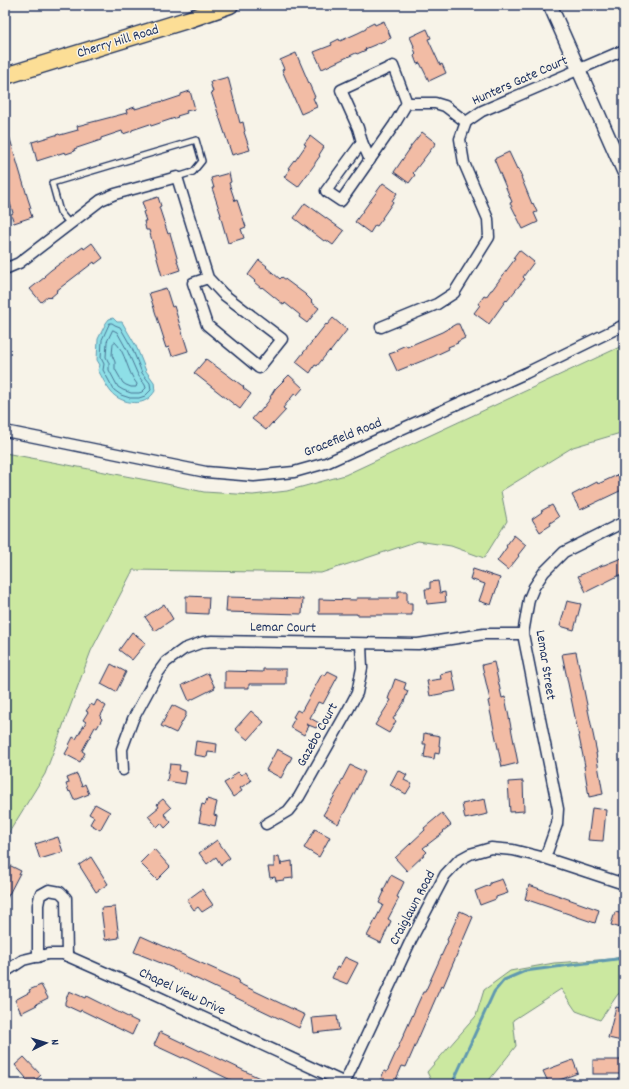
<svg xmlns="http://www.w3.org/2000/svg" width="629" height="1089" viewBox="0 0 629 1089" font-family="Dekko,sans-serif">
<rect width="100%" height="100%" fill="#f7f3e8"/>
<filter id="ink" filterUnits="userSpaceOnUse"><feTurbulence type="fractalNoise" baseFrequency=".025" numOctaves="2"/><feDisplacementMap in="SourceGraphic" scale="8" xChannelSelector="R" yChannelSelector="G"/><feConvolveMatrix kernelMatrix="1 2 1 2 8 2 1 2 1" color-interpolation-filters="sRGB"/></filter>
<g filter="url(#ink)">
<g fill="#cbe8a0" stroke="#738c7f">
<path d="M624,345V432L573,447L501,491L507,521L484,558L451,546L418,541L321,573L133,570L91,651L45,774L5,839V453L157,482L204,492L253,495L287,491L345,475Z"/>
<path d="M624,956V992L618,994L600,1020L576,1011L561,989L513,1020L516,1046L486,1084H433L427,1072L476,1016L484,990L510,971L554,963L612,959Z"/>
</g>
<path fill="#8edfe7" stroke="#6099b0" d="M113,318L117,322H122L136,346L146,371L154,382L155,391C153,394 150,398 146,400C136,406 118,401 111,392C106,386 102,377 98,370L100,365L97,360L98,339L106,323L109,319Z"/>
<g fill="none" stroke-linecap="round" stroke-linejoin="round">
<g stroke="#497595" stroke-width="1">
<path d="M110,323H112L115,325L120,327L132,348L142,373L150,383L151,390L145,396L139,398H130L121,395L114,390L103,370L104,364L101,358L102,340Z"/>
<path d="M113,330L117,332L127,350L138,375L145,385L146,388L142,392L139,393H131L123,390L118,387L109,370V363L106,357L107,342Z"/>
<path d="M115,342C126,352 127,372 137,384L136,387H131L126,385L123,383L115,369V362L112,355L113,344Z"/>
</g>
<path stroke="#6099b0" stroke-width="3" d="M452,1084L494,992L504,980L525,971L624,958"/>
</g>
<g fill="#f2bca5" stroke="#1b2f5e">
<path d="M384,21L391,38L365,49L366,50L357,54L356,53L322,69L314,52L332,45L331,43L339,39L340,41L358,33L366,29V27L374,23L375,25Z"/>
<path d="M427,29L431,38L428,39L440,65L442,64L446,73L429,81L420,63L417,64L414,56L416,54L413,46H414L410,37Z"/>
<path d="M296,53L311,88L315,97L313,98L317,107L301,114L282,70L284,69L280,60Z"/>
<path d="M228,77L240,123L243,122L245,131L244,132L250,150L232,155L211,92H213L210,82Z"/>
<path d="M190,91L195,109L186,111L187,113L177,116L178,117L151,126L150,124L132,130V131L123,134L122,131L101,138V140L74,149L75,151L66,154L65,152L37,161L32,142L59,134L60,135L78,130L77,126L127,113L126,110L135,107V109L163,101V102L181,96V94Z"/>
<path d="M5,129H7L28,199L31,208H29L32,217L14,223L11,214L13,213L5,186Z"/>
<path d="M422,132L436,143L413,173L415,175L409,183L394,172L411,147H410Z"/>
<path d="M310,136L324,147L319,155L320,156L315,163V164L298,187L284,177L290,169L288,168L294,160L295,161L306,145L304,144Z"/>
<path d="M509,152L517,169L518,168L522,177H521L532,204L533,203L537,212L534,213L538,222L523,229L510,203L512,202L494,159Z"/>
<path d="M229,173L231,182L229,183L235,201L237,200L246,227L241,229L244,238L228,243L220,215H221L212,188H214L211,178Z"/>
<path d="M383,183L397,193L392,201L393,202L382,218H383L377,226L375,225L370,233L355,222Z"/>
<path d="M158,197L161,206L159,207L168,234L170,233L178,261H177L180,270L162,276L149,230H146L144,221H146L143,212L145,211L142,202Z"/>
<path d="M305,203L344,231L333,245L326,240L324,241L294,218Z"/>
<path d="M92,243L103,258L95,264L94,262L56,291L57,292L50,298L48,296L41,302L30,289L45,277L44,276L51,270L83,247L84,249Z"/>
<path d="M519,250L534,262L523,277L525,279L519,286L507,301L506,300L489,324L474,313L480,305L478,304L484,296L486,297L491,290H492L515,259L513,258Z"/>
<path d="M259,260L267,266L266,267L280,279L282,277L305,294L312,301L311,302L319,308L307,323L299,317L300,315L285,303L284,305L262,287L261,288L254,282L255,281L248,275Z"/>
<path d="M166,288L172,307L174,306L188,351L172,356L169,347L166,348L163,339H164L149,293Z"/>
<path d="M333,318L347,330L330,352L329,351L317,366L315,365L310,373L296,362L326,324L327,325Z"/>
<path d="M456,324H459L465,338L457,342L458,343L448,347L449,349L432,357L397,371L389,354L398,351L397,349L406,345L407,347L416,343L442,332Z"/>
<path d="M206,359L244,387L243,388L251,394L240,409L194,373Z"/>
<path d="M289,375L303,388L297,395L295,393L283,408L286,410L273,424L272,423L266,430L252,419L258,412L259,413L271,398L270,397L275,389Z"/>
<path d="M624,472V489L580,510L572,495L597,482L598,484Z"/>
<path d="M552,505L559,517L550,523L551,525L540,532L532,519L542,512L541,511Z"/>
<path d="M514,535L526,545L518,555L519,556L508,570L497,561L507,547L506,546Z"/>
<path d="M624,557V573L586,592L578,576L603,565H604Z"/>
<path d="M473,569L500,578L491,605L479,601L485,584L470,579Z"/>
<path d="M438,581L440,593L445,592L446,602L427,604L425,589H430V582Z"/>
<path d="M398,591H407V603H412V615H357V614H319V599L357,600L356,598H398Z"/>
<path d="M186,596L209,597L208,614L186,613Z"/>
<path d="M227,597L303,599L302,614L226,612Z"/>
<path d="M567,601L581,604L574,630L560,626Z"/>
<path d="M164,604L173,619L155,631L145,617Z"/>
<path d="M132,632L146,643L132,660L119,650Z"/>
<path d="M576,652L597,753H596L603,794L589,797L584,766H585L562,654Z"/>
<path d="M494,662L502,698L505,697L518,763L502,767L488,701L490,700L482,665Z"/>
<path d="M111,664L126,672L116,692L101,684Z"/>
<path d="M263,669H286V684H249V688H225V671L263,672Z"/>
<path d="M328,671L338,676L323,704L318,702L310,718L319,723L316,728L306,724L309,726L304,735L290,727L295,718L293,717L297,710L301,712L322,674L325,676Z"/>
<path d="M452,671L456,691L430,696L427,681L441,679L440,674Z"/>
<path d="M208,673L215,688L189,701L182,685Z"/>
<path d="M395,679L406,683L404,689L408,691L404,702L393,719L396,721L389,733L375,725L391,700L388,699Z"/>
<path d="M97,700L106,706L100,717L102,719L97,728L95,727L82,751L85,753L80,762L65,754L70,745H69L73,737L76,739L86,722L83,720L88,712L86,711L91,704L94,706Z"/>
<path d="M172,705L186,712V715L176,733L161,726Z"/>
<path d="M251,711L264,722L248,740L235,729Z"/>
<path d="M424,733L440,736L439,746H440L439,754L435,753L434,759L424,757L426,744H423Z"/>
<path d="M196,741L217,744L216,753L208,752L207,757L194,755Z"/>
<path d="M277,749L292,757L281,778L266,770Z"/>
<path d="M170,764L180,765L179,771L187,772L185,784L167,781Z"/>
<path d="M350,765L365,772L349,804L338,824L323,815L341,785L340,784Z"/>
<path d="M398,770L407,775L404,780L412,784L406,794L390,785Z"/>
<path d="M238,772L241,775L246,772L251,781L240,788L242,791L233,797L224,783L233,778L232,776Z"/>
<path d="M77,774L82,786L85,784L89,794L74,800L70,791L69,792L66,784L69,783L67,778Z"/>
<path d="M523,781L524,811L510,812L508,782Z"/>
<path d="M163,799L171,808L164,814L171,822L165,828L161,823L157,827L148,816L159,807L157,804Z"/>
<path d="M207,799L217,802L214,815L217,816L215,826L199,822L201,812H200L202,804L205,805Z"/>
<path d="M485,799L488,814L465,819L462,804Z"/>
<path d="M95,804L110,812L100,830L90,824L94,817L89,814Z"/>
<path d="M592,808L606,810L603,841L588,840Z"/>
<path d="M442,813L451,825L443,831L444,832L423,848L427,852L407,871L395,858L425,830L424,828Z"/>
<path d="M315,829L330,837L319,857L304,848Z"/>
<path d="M58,837L63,852L40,859L35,844Z"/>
<path d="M217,840L230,858L221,865L216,857L207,864L199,853Z"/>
<path d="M154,849L170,867L157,880L140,863Z"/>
<path d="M279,856L281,866V863L292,861L293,878L284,879V880L276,881L275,877L270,878L268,867H274V857Z"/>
<path d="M91,857L108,884L96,892L79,865Z"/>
<path d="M5,863L21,871L5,902Z"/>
<path d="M391,875L404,882L397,897L399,898L388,919L391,921L381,943L367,936L383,905L379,903L384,892L383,891Z"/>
<path d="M502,879L508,893L496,897V899L480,905L475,891L490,885V883Z"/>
<path d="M529,885L599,910L595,923L525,899Z"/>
<path d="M202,889L213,905L202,912L198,907L194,910L187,900Z"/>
<path d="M115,907L119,938L105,940L101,908Z"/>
<path d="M460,911L473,917L443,987L441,986L406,1067L402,1066L394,1084H379L384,1071L387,1072L423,992H425L448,941L447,940Z"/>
<path d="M615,912L624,914V929L611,925Z"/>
<path d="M141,936L239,980L238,983L305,1015L299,1028L199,980L173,969V968L134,952Z"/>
<path d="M345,957L358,963L347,984L332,978L337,967L339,968Z"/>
<path d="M41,985L48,998L36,1004L37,1005L21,1013L15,1000L30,992L29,990Z"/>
<path d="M69,991L85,998L86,996L138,1022L132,1035L81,1010L80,1012L65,1005V1002Z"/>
<path d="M616,1007L624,1009V1034L622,1041L608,1038Z"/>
<path d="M337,1016L339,1030L314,1033L312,1018Z"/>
<path d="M160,1032L200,1051L201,1050L272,1084H239L183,1057L182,1058L154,1045Z"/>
<path d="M24,1057L41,1075L31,1084H30L25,1079L26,1078L15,1065Z"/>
<path d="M573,1060L578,1073L549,1084L543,1071Z"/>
<rect x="593" y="1060" width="31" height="14"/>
</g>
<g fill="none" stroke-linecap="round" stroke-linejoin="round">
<defs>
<path id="service" d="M70,224L60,212L52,183L196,140L202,161L193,172L177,177"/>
<g id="minor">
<path d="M466,122L482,111L624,50"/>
<path d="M362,142L326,191L341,201L394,125L407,103H435L445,106L466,122"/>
<path d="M370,160L362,142L358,128L341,90L393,66L407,103"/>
<path d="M5,269L19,263L101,200L115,194L177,177L208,278L223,294L282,339L259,368L207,325L193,283L208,278"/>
<path d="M381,327L437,304L454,293L489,237L488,219L464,163L460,139L466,122"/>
<path d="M5,431L206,472L254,476L294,472L326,463L526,373L624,325"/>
<path d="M123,770L122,749L133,719L158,673L166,662L184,649L203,642L212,641L418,644L484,634H523"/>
<path d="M266,824L288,811L299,797L347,712L357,693L362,668L361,644"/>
<path d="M545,858L557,824L558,809L523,634L529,599L534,587L544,572L564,552L624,522"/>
<path d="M38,957V905L40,895L49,890L60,892L66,898L67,956"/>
<path d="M5,972L23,960L48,954H63L124,981L345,1083"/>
<path d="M344,1084L411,940L445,875L459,860L470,854L491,848L513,850L545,858L624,884"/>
</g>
<path id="tertiary" d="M550,5L624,172"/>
<path id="primary" d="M5,76L187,20L230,5"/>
</defs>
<use href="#service" stroke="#1b2f5e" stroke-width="8"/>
<use href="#minor" stroke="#1b2f5e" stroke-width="13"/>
<use href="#tertiary" stroke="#1b2f5e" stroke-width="16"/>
<use href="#primary" stroke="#1b2f5e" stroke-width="19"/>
<use href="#service" stroke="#f7f3e8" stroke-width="5"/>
<use href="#minor" stroke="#f7f3e8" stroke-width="10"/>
<use href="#tertiary" stroke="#f7f3e8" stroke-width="13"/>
<use href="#primary" stroke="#fcde96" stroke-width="16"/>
</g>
</g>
<g text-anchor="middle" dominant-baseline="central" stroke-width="3" stroke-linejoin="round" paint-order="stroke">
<g font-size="14" fill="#1b2f5e" stroke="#f7f3e8">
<text transform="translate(118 42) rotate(-17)">Cherry Hill Road</text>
<text transform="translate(520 81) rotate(-24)">Hunters Gate Court</text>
<text transform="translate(343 438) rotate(-22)">Gracefield Road</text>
<text transform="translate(283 628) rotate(1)">Lemar Court</text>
<text transform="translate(545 665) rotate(81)">Lemar Street</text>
<text transform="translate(318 735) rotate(-61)">Gazebo Court</text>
<text transform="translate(413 908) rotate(-62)">Craiglawn Road</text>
<text transform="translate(182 992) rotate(25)">Chapel View Drive</text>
</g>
</g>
<rect width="629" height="1089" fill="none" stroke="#f7f3e8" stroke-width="20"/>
<rect x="10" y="10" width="609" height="1069" fill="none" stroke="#1b2f5e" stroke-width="1.5" filter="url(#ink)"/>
<g transform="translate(46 1043) rotate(85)" stroke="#f7f3e8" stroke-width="3" paint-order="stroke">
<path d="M0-3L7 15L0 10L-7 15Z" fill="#1b2f5e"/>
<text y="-6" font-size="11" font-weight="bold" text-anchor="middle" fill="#1b2f5e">N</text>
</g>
</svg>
